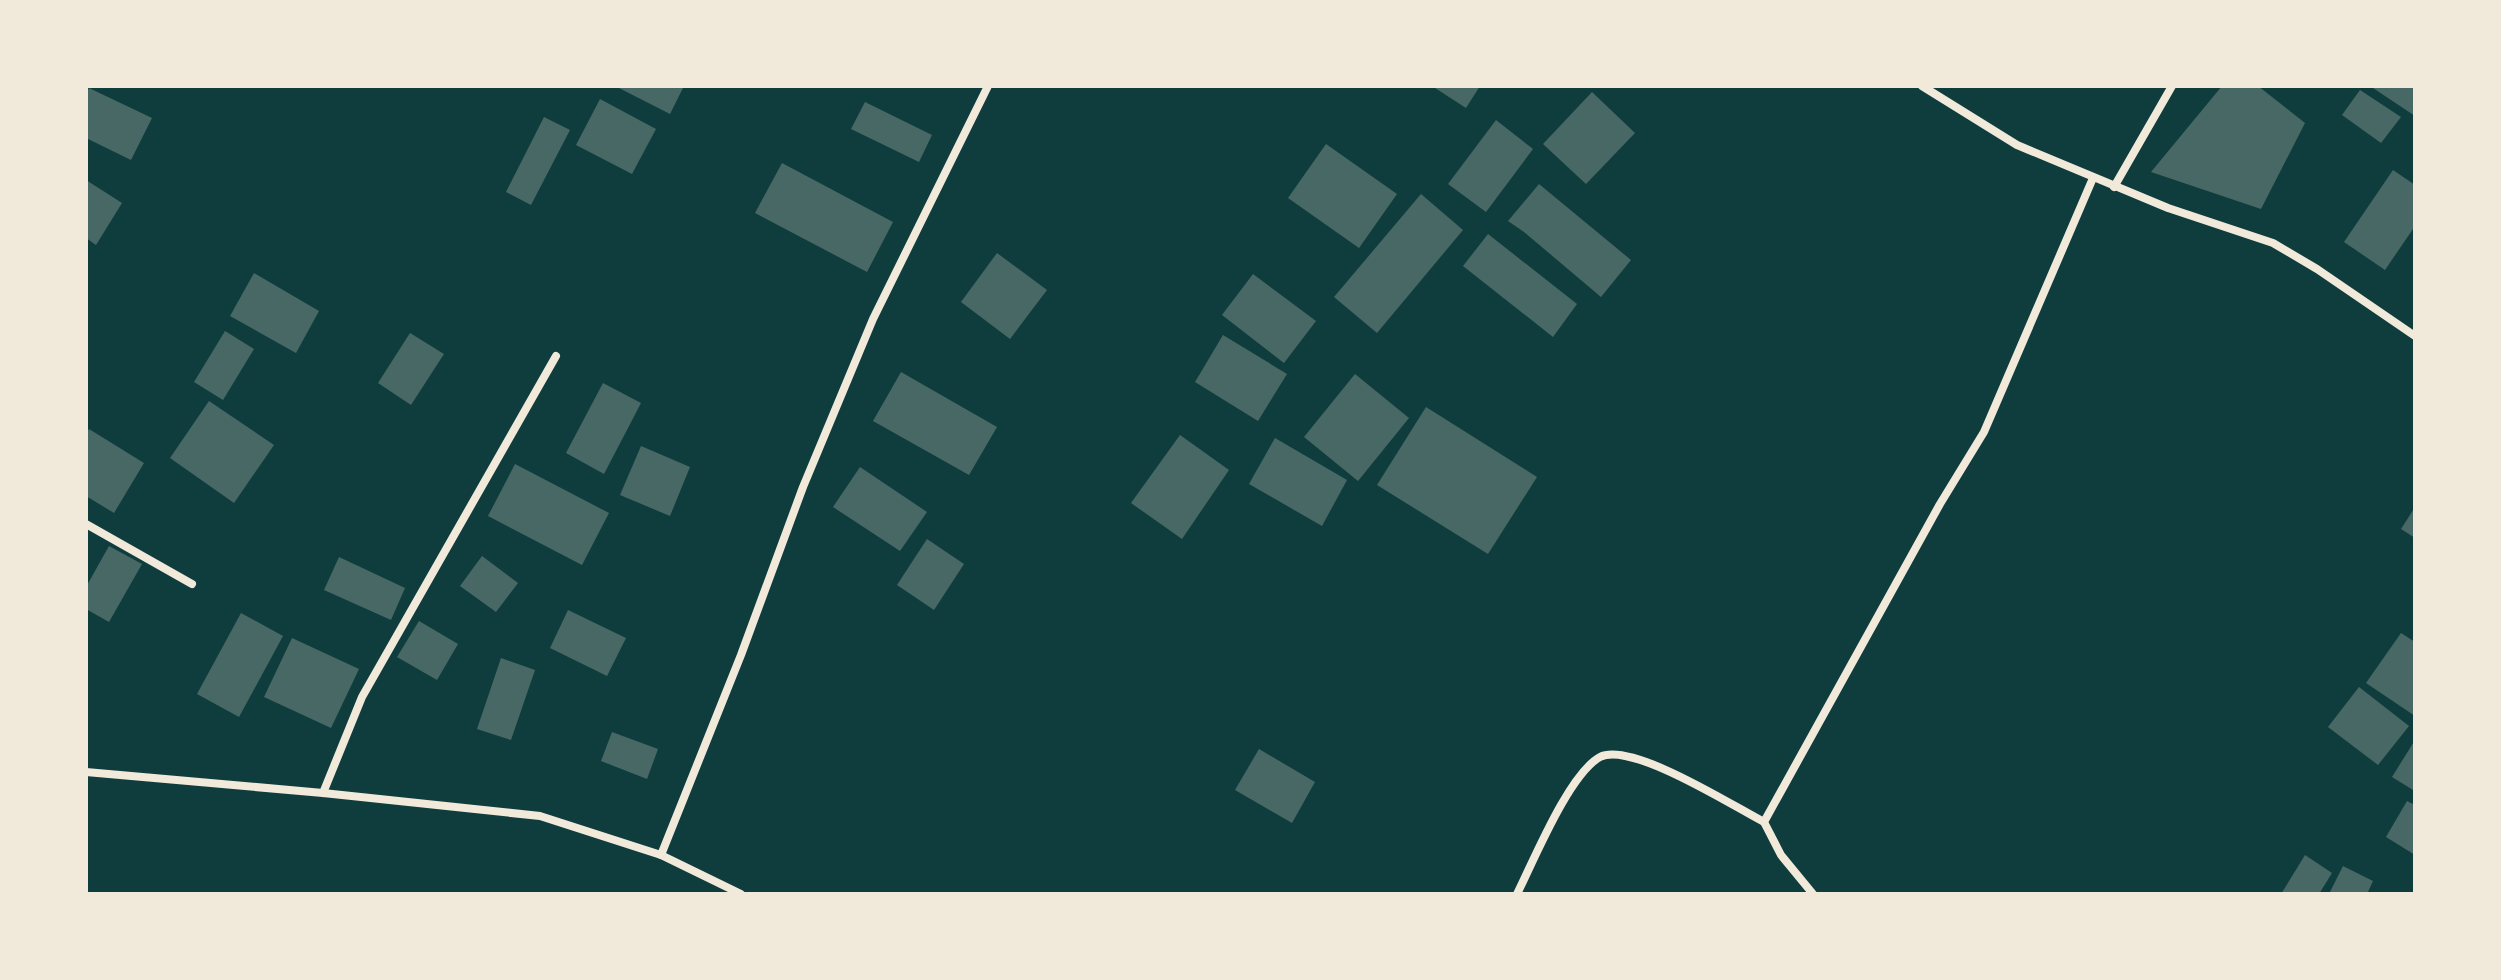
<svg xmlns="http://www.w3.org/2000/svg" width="2501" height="980" viewBox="0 0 2501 980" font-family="'Space Grotesk',sans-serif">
<rect width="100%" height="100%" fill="#0f3d3e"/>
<g fill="#486865">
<path d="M615,86H684L670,114Z"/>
<path d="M1432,86H1480L1466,108Z"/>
<path d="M2222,86H2258L2305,123L2261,209L2151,172Z"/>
<path d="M2370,86H2415V116Z"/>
<path d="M89,88L152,118L131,160L86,138V94Z"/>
<path d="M2360,90L2401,117L2381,143L2342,115Z"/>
<path d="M1592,92L1635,133L1586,184L1543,144Z"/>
<path d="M600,99L656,129L632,174L576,145Z"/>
<path d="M865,102L932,135L919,162L851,129Z"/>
<path d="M544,117L570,130L531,205L506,192Z"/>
<path d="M1496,120L1533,149L1486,212L1448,184Z"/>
<path d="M1326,144L1397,194L1359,248L1288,198Z"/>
<path d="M782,163L893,222L867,272L755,213Z"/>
<path d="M2393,170L2415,185V226L2385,270L2344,242Z"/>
<path d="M86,180L122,203L96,245L86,238Z"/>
<path d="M1539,184L1631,260L1601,297L1524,232L1508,221Z"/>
<path d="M1421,194L1463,230L1377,333L1334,297Z"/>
<path d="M1488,234L1577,304L1553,337L1463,266Z"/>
<path d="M997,253L1047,290L1010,339L961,302Z"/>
<path d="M254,273L319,311L296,353L230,316Z"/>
<path d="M1253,274L1316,321L1284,363L1222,315Z"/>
<path d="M225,331L254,349L223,400L194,382Z"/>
<path d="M410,333L444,354L411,405L378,383Z"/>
<path d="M1223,335L1287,374L1258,421L1195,382Z"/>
<path d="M901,372L997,427L969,475L873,421Z"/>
<path d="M1355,374L1409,418L1358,481L1304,437Z"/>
<path d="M603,383L641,403L604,474L566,453Z"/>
<path d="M209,401L274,445L234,503L170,458Z"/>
<path d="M1426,407L1537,477L1488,554L1377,485Z"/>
<path d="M89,429L144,463L114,513L86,496V434Z"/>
<path d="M1180,435L1229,470L1182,539L1131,503Z"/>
<path d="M1275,438L1347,480L1322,526L1249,484Z"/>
<path d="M641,446L690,467L670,516L620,495Z"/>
<path d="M515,464L609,513L582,565L488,516Z"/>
<path d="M860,467L927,512L900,551L833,507Z"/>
<path d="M2415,507V538L2401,529Z"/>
<path d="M927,539L964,564L934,610L897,585Z"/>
<path d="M109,546L142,564L109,622L86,609V587Z"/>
<path d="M482,556L518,583L496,612L460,586Z"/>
<path d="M339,557L405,588L391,620L324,590Z"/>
<path d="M568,610L626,638L607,676L550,648Z"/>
<path d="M241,613L283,636L239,717L197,694Z"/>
<path d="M419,621L458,644L437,680L397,657Z"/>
<path d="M2401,633L2415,642V716L2366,683Z"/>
<path d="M292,638L359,669L331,728L264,697Z"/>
<path d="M501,658L535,670L511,740L477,729Z"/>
<path d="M2359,687L2409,726L2378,765L2328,727Z"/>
<path d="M612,732L658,749L647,779L601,761Z"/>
<path d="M2415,740V787L2413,790L2392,777Z"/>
<path d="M1259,749L1315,782L1292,823L1235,790Z"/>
<path d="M2407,801L2415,805V855L2386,837Z"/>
<path d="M2305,855L2332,873L2319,894H2281Z"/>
<path d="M2343,866L2373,881L2367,894H2329Z"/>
</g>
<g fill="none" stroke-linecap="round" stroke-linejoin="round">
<g stroke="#f1e9da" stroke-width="8">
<path d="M1922,86L2017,145L2168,208L2273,243L2317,269L2415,336"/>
<path d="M2114,187L2172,86"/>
<path d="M86,524L192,584"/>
<path d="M86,772L323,793L540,816L661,855L741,894"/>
<path d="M323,793L362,697L556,356"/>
<path d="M661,855L741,655L803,487L873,319L988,86"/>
<path d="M1517,894C1534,860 1569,774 1600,757C1631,741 1733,806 1764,822"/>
<path d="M1813,894L1781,855L1764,822L1940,504L1984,432L2093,178"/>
</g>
</g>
<rect width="2501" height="980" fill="none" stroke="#f1e9da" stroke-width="176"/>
</svg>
